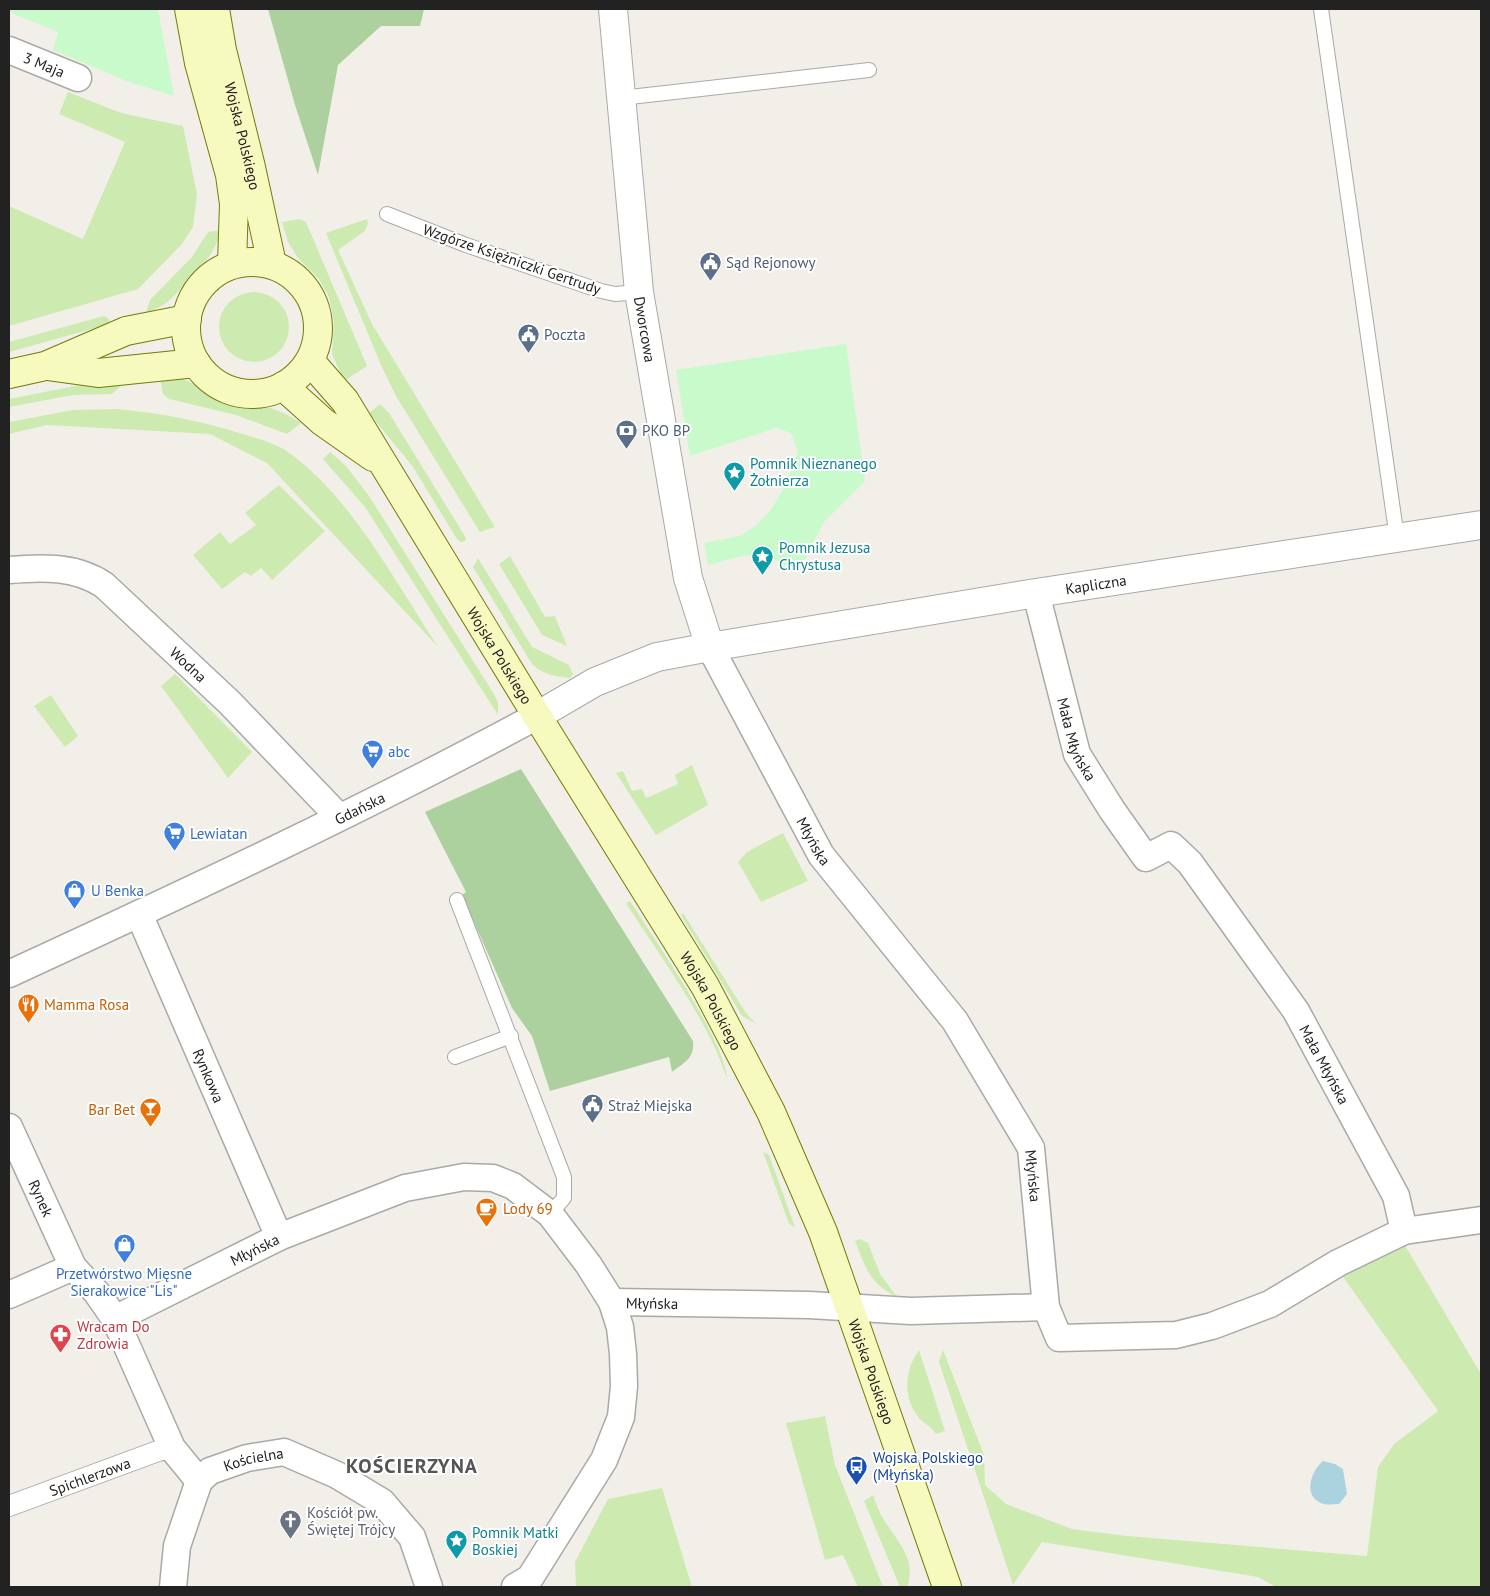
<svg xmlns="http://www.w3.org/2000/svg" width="1490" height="1596" viewBox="0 0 1490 1596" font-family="'PT Sans',sans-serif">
<rect width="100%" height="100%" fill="#f2efe9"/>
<g fill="#cdebb0">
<path d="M68,92L121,113L183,126L197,194L193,227L182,244L138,289L9,326V206L83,239L125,142L59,114Z"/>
<path d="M300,219L306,222L367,366L344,381L332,354L334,321L329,297L319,279L298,258L288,242L282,222Z"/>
<path d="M367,219L368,223L365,231L338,250L372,324L495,527L480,532L396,396L381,365L326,233Z"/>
<path d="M221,230C214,252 212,254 196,270C176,291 177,301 146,313L150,300L192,257L208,232Z"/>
<circle cx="254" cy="327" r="35"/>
<path d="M104,316L108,318L110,324L9,352V342Z"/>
<path d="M173,376C195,381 211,397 232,404C245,407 258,405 270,408C282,411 291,417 301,423L287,434L236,415L169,399L163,394L160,377Z"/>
<path d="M121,380V386L112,394L73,395L9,407V399L90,383Z"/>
<path d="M380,404L389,413L466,538L465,541L461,542L457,539L413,467L369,413Z"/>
<path d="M116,409C162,413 201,421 246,435C259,439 274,443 285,450C349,493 396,583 438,647L267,463L210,434L47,425L9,434V422L73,410Z"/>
<path d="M330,452L346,466L369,496L492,691L498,702V715L365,507L323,459Z"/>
<path d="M279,485L325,531L272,580L261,568L251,576L245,572L222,589L193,555L220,532L230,544L256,525L245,513Z"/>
<path d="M510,556L545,617L555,616L567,646L542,635L499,564Z"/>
<path d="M478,558L532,647L569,665L573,674L570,678C554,676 544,675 532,664L473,567Z"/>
<path d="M175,674L252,752L228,778L161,686Z"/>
<path d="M51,695L78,736L65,747L34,706Z"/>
<path d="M692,765L708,805L656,835L616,773L623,771L632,791L642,789L646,798L678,784L675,775Z"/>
<path d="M783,833L808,881L761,902L738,862L747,852Z"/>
<path d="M630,901C653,937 726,1042 727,1079C709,1021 659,955 626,903Z"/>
<path d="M683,913L746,1013L756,1024L742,1016L681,915Z"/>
<path d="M763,1152L769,1155L795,1227L789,1224Z"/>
<path d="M859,1239L868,1243L880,1274L897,1297C869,1283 866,1268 855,1241Z"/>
<path d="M1403,1242L1481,1374V1587H1276L1258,1577L1042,1542L1013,1585L939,1362L943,1350L984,1455L985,1485L1006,1504L1072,1529L1127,1536L1367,1556L1378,1467L1394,1444L1438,1411L1341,1274Z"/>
<path d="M919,1350L945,1431L936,1434C931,1425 921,1423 916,1414C903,1393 905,1370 919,1350Z"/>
<path d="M825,1416L835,1465L883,1587H858L843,1555L825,1560L786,1423Z"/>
<path d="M662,1488L692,1587H576L575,1562L608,1499Z"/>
<path d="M873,1495C876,1504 879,1512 884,1520C898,1542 917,1560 907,1587H900L864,1501Z"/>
</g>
<g fill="#add19e">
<path d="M268,9H424L420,26H381L338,65L318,175L295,105Z"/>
<path d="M521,769L693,1041C695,1058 684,1063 672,1072L669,1057L550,1091L532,1036L512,1008L462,895L466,892L425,812Z"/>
</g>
<g fill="#c8facc">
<path d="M9,9H158L174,96L126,81L53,50L58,32L9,12Z"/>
<path d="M846,344L865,481L824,522L802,565C777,570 778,555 762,554C744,554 725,561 708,565L704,543L739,536L756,526L770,511L783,490L798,452L791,433L776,428L690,456L676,370Z"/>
</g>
<path fill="#aad3df" d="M1323,1461L1335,1464L1343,1469L1347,1494L1339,1504C1333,1504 1325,1506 1319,1502C1303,1493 1312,1470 1323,1461Z"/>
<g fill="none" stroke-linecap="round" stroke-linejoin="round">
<defs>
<g id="service">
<path d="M1321,9L1397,538"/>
<path d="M621,98L869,70"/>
<path d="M387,214L466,245L601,291L615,294L639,292"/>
<path d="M457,900L564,1177V1198L550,1214"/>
<path d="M455,1057L511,1036"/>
</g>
<g id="pedestrian">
<path id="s1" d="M9,1506L158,1451L172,1448"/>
</g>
<g id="minor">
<path id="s2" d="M9,50L78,78"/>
<path id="s3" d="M9,570C42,567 76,566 104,585L230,703L339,817"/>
<path id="s4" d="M1036,593L1077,754L1112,810L1146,858L1171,845L1190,863L1296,1011L1396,1196L1404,1231"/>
<path id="s5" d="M710,647L821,855L955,1021L1031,1148L1046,1307L1059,1338L1176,1335L1212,1326L1270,1304L1338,1263L1404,1231L1481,1220"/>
<path id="s6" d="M139,914L279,1237"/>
<path id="s7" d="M9,974C187,892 365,809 537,716"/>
<path id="s8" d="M9,1127L73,1267L97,1293L115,1319L172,1448L199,1481"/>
<path d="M9,1295L73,1267"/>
<path id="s9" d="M612,1302L809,1305L911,1311L1046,1307"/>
<path id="s10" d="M115,1319L279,1237L405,1188L464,1177L493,1178L513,1186L550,1214L588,1264L612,1302L620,1327L623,1354L624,1386L621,1417L604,1460L530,1578L515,1587"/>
<path id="s11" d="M173,1587L177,1546L199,1481L210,1471L247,1458L284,1452L337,1475L382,1502L412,1537L429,1587"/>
</g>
<g id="tertiary">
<path id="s12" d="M613,9L639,292L688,578L710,647"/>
<path id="s13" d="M537,716L595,682L657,657L710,647L1036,593L1481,525"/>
</g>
<g id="secondary">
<path d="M189,9L199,63L230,175L234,204L232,264"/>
<path id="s14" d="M215,9L222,50L250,163L272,264"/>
<circle cx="252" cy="328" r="66"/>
<path id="s15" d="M310,361L345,401L537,716L705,986L771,1112L823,1232L947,1587"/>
<path d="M47,366L98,373L196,363"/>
<path d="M9,374L45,366L126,331L187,319"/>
<path d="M283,386L323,422L373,457"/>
</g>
</defs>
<use href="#service" stroke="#a9a9a9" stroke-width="16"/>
<use href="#pedestrian" stroke="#a9a9a9" stroke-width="22"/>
<use href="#minor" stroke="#a9a9a9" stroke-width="29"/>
<use href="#tertiary" stroke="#a9a9a9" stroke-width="30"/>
<use href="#secondary" stroke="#707d05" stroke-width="30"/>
<use href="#service" stroke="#fff" stroke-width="14"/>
<use href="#pedestrian" stroke="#fff" stroke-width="20"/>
<use href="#minor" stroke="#fff" stroke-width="26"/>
<use href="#tertiary" stroke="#fff" stroke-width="28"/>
<use href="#secondary" stroke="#f7fabf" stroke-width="28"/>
</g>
<defs>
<symbol id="civic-pin" viewBox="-11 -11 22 30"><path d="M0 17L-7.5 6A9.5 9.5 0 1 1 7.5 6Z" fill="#5c6f8a" stroke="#fff"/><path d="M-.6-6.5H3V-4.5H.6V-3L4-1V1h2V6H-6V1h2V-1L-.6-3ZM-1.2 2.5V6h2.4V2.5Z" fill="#fff"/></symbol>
<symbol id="bank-pin" viewBox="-11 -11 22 30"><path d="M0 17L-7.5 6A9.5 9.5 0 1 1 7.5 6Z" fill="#5c6f8a" stroke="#fff"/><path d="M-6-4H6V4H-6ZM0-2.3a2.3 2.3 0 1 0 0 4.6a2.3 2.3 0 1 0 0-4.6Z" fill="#fff"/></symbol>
<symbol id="sight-pin" viewBox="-11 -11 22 30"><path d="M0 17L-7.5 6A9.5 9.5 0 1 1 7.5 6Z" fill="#0f9aa8" stroke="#fff"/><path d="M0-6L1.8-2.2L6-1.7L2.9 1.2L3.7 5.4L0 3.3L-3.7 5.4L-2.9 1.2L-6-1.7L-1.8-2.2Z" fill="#fff"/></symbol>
<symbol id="supermarket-pin" viewBox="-11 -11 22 30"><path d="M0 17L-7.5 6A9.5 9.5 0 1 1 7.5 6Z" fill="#3f7fe0" stroke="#fff"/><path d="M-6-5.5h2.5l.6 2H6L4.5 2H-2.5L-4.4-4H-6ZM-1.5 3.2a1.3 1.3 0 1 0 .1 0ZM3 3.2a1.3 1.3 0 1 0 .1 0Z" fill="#fff"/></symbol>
<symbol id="shop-pin" viewBox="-11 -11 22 30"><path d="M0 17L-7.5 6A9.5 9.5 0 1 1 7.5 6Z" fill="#3f7fe0" stroke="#fff"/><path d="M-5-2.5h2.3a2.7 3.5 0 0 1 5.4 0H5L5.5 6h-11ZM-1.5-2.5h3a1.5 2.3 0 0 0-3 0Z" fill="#fff"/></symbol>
<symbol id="restaurant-pin" viewBox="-11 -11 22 30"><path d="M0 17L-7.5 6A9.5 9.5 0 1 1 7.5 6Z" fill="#e8710a" stroke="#fff"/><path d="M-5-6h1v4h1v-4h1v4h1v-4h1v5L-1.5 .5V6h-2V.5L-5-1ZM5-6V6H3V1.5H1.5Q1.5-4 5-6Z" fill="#fff"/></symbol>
<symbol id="bar-pin" viewBox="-11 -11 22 30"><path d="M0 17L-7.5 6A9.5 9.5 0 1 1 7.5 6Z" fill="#e8710a" stroke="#fff"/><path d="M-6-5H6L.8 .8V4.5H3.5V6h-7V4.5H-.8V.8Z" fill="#fff"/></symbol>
<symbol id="cafe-pin" viewBox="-11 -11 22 30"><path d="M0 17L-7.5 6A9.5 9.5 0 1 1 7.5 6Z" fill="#e8710a" stroke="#fff"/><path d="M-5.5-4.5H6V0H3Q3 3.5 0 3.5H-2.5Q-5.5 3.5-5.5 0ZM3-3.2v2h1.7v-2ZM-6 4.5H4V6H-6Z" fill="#fff"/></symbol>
<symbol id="pharmacy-pin" viewBox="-11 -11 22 30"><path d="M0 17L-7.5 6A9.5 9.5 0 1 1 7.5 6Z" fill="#e0444e" stroke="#fff"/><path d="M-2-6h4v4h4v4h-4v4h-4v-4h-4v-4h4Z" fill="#fff"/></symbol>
<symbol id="bus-pin" viewBox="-11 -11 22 30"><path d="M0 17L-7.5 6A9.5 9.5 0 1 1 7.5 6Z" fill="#1a4fb4" stroke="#fff"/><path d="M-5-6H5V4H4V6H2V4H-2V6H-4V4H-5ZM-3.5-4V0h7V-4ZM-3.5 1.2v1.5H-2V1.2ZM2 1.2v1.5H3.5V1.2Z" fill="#fff"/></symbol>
<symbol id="church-pin" viewBox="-11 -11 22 30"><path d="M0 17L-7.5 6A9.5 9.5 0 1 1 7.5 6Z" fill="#6b7280" stroke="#fff"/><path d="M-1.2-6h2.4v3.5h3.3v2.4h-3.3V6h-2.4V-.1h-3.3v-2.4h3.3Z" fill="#fff"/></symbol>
</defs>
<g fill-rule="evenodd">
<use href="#civic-pin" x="698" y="250" width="25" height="34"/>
<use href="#civic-pin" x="516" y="322" width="25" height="34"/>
<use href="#bank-pin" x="614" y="418" width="25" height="34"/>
<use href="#sight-pin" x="722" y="460" width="25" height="34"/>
<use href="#sight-pin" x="750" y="544" width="25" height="34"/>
<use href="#supermarket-pin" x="360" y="738" width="25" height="34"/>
<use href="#supermarket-pin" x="162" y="820" width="25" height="34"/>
<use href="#shop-pin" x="62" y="878" width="25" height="34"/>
<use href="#restaurant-pin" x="16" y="992" width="25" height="34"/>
<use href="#civic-pin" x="580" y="1092" width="25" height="34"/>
<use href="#bar-pin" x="138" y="1096" width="25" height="34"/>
<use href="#cafe-pin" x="474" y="1196" width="25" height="34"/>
<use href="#shop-pin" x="112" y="1232" width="25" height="34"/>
<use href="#pharmacy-pin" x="48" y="1322" width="25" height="34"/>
<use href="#bus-pin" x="844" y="1454" width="25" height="34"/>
<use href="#church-pin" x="278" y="1508" width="25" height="34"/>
<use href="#sight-pin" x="444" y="1528" width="25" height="34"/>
</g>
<g text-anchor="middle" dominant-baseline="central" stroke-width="4" stroke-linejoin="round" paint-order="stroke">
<g font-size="15" fill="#222" stroke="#fff">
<text stroke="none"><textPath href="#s2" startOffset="38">3 Maja</textPath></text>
<text stroke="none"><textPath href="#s14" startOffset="130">Wojska Polskiego</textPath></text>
<text transform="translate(512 259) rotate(19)">Wzgórze Księżniczki Gertrudy</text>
<text stroke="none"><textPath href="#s12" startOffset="322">Dworcowa</textPath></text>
<text stroke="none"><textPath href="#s13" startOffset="579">Kapliczna</textPath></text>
<text stroke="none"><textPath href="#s15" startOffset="351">Wojska Polskiego</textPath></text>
<text stroke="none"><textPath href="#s3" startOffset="214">Wodna</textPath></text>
<text stroke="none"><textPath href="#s4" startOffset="152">Mała Młyńska</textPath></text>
<text stroke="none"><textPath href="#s7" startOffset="388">Gdańska</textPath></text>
<text stroke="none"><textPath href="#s5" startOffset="220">Młyńska</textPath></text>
<text stroke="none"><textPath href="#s15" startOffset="756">Wojska Polskiego</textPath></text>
<text stroke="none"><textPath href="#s4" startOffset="588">Mała Młyńska</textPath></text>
<text stroke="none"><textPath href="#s6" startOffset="176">Rynkowa</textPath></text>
<text stroke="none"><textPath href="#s5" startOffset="625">Młyńska</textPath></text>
<text stroke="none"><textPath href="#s8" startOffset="78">Rynek</textPath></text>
<text stroke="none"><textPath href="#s10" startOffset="156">Młyńska</textPath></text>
<text stroke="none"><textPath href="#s9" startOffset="40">Młyńska</textPath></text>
<text stroke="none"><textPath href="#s15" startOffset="1161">Wojska Polskiego</textPath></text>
<text stroke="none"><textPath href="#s11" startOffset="170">Kościelna</textPath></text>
<text stroke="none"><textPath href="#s1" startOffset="86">Spichlerzowa</textPath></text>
</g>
<g font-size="15" fill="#4e5e75" stroke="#fff" text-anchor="start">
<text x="726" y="262">Sąd Rejonowy</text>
<text x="544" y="334">Poczta</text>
<text x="642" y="430">PKO BP</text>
<text x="608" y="1105">Straż Miejska</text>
</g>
<g font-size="15" fill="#0d838f" stroke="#fff" text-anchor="start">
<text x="750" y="463">Pomnik Nieznanego<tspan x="750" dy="17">Żołnierza</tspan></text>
<text x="779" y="547">Pomnik Jezusa<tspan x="779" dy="17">Chrystusa</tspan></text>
<text x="472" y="1532">Pomnik Matki<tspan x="472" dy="17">Boskiej</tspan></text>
</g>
<g font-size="15" fill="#366cbe" stroke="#fff" text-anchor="start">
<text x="388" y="751">abc</text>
<text x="190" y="833">Lewiatan</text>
<text x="91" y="890">U Benka</text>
<text x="124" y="1273" text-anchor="middle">Przetwórstwo Mięsne<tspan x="124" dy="17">Sierakowice "Lis"</tspan></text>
</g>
<g font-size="15" fill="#c56008" stroke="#fff" text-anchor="start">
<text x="44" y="1004">Mamma Rosa</text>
<text x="135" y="1109" text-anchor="end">Bar Bet</text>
<text x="503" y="1208">Lody 69</text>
</g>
<g font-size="15" fill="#be3a42" stroke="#fff" text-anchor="start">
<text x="77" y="1326">Wracam Do<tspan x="77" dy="17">Zdrowia</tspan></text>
</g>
<g font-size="15" fill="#164399" stroke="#fff" text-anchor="start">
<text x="873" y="1457">Wojska Polskiego<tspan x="873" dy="17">(Młyńska)</tspan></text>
</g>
<g font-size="15" fill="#5b616d" stroke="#fff" text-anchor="start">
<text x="307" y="1512">Kościół pw.<tspan x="307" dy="17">Świętej Trójcy</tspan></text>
</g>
<g font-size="20" font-weight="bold" letter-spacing="1" fill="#555" stroke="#fff">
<text x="412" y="1466">KOŚCIERZYNA</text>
</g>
</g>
<rect width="1490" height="1596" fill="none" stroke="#222222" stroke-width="20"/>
</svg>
